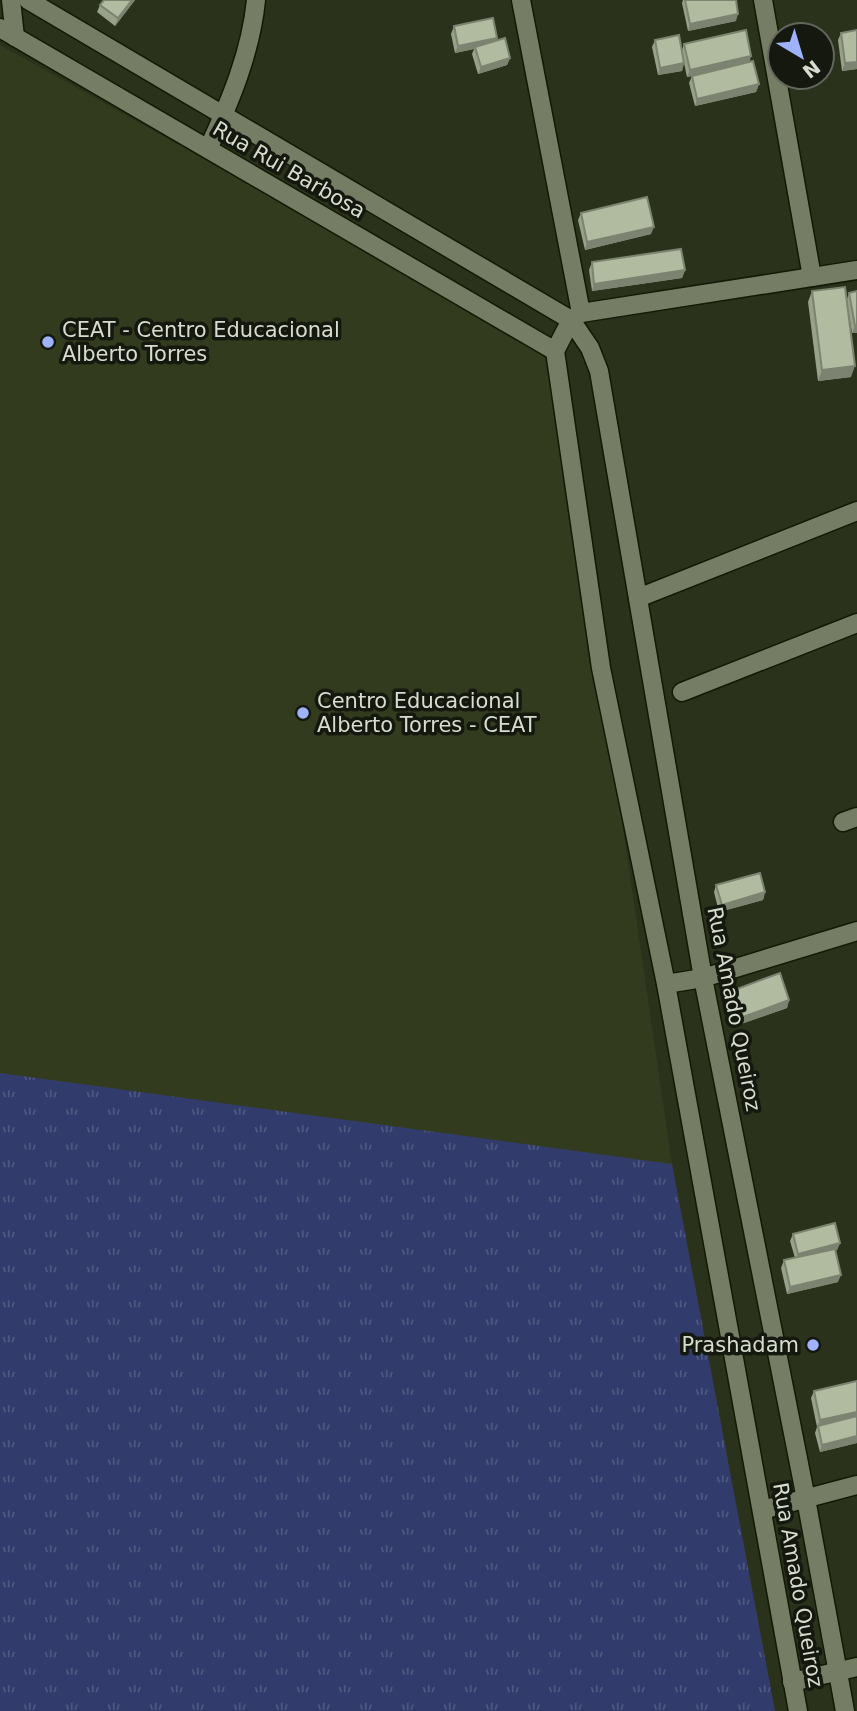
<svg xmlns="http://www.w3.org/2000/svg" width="857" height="1711" viewBox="0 0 857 1711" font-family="'DejaVu Sans',sans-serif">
<defs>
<pattern id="grass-tufts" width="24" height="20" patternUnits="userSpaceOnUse" patternTransform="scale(1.75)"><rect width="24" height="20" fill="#313c6c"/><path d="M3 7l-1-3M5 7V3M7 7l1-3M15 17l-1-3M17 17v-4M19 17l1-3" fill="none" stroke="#4e5880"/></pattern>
</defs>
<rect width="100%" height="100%" fill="#2a321b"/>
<path fill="#323b1e" d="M0,45L554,354L672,1164L775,1711H0Z"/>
<path fill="url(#grass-tufts)" d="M0,1073L672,1164L775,1711H0Z"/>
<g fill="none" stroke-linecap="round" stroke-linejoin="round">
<defs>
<g id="minor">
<path d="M11,0L15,37"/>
<path d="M28,0L571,320L590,348L599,371L703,978L806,1499L845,1711"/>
<path d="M521,0L581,313"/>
<path d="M763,0L812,277"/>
<path d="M0,28L555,351"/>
<path d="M208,149C230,102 251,52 256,0"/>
<path d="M555,351L601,668L666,984L798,1711"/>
<path d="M555,351L571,320L581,313L857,270"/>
<path d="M638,598L857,511"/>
<path d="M682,692L857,623"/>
<path d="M843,822L857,817"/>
<path d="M666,984L703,978L857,931"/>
<path d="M762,1510L857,1485"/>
<path d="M792,1682L857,1667"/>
</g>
</defs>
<use href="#minor" stroke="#131904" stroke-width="21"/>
<use href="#minor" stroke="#757e65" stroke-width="18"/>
</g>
<g fill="#98a18a">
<path d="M104,0H135L115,26L97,12L100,5Z"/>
<path d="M683,0H736V21L688,31L682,3Z"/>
<path d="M454,26L497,38L496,41L510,58L507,65L478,74L472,54L474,49L455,53L451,34Z"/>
<path d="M841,33L857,69L842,71L838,40Z"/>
<path d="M655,40L682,50L684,44L751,56L749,62L759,84L756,92L695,106L689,83L692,76L687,77L684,63L682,71L658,75L652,47Z"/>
<path d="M581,213L651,234L585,250L578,220Z"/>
<path d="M592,262L685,270L682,278L592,291L589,270Z"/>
<path d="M812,291L847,299L849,293L857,291V333H852L849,315L851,377L818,381L808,302Z"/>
<path d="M716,885L765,892L763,900L719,912L714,892Z"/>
<path d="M734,990L789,1000L787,1008L741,1024L731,997Z"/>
<path d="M793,1234L840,1243L837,1250L835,1251L838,1282L787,1294L781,1268L784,1260L795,1258L790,1241Z"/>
<path d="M857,1381V1443L820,1452L815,1433L817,1427L811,1398L814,1391Z"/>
</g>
<g fill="#7c8370">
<path d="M132,0H135L115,26L118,18Z"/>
<path d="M738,14L736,21L688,31L690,24Z"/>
<path d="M497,38L495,45L475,47L474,49L455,53L458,46Z"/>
<path d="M751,56L749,64L687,77L690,70Z"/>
<path d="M510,58L507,65L478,74L481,67Z"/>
<path d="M857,62V69L842,71L845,63Z"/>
<path d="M684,63L682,71L658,75L660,68Z"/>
<path d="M759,84L756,92L695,106L697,99Z"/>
<path d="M654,227L651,234L585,250L587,242Z"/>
<path d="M685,270L682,278L592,291L594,284Z"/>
<path d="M855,326H857V333H852Z"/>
<path d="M855,366L851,377L818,381L822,370Z"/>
<path d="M765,892L763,900L719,912L722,905Z"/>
<path d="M789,1000L787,1008L741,1024L743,1017Z"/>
<path d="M840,1243L837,1250L796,1261L798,1254Z"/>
<path d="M841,1275L838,1282L787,1294L790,1287Z"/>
<path d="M857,1412V1419L817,1427L820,1420Z"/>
<path d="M857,1436V1443L820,1452L822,1445Z"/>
</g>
<g fill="#b1bba0" stroke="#7c8370" stroke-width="2">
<path d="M104,0H132L118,18L100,5Z"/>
<path d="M685,0H736L738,14L690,24Z"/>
<path d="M493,18L497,38L458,46L454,26Z"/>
<path d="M746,30L751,56L690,70L684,44Z"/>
<path d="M857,30V62L845,63L841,33Z"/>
<path d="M679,35L684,63L660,68L655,40Z"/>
<path d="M505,38L510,58L481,67L475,47Z"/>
<path d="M753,61L759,84L697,99L692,76Z"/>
<path d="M647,197L654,227L587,242L581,213Z"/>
<path d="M681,249L685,270L594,284L592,262Z"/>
<path d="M845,287L855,366L822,370L812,291Z"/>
<path d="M857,291V326H855L849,293Z"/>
<path d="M760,873L765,892L722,905L716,885Z"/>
<path d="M780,973L789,1000L743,1017L734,990Z"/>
<path d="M835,1223L840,1243L798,1254L793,1234Z"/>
<path d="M835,1249L841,1275L790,1287L784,1260Z"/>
<path d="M857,1381V1412L820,1420L814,1391Z"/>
<path d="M857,1416V1436L822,1445L818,1426Z"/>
</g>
<g fill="#9fb3fd" stroke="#14180e" stroke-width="2.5">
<circle cx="48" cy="342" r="7"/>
<circle cx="303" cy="713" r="7"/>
<circle cx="813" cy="1345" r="7"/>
</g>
<g text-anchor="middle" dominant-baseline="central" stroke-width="7" stroke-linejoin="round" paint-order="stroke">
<g font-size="21" fill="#d6dcce" stroke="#14180e">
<text transform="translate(289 170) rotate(30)">Rua Rui Barbosa</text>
<text transform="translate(734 1009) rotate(79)">Rua Amado Queiroz</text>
<text transform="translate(798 1585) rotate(80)">Rua Amado Queiroz</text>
</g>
<g font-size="21" fill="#d6dcce" stroke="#14180e" text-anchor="start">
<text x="62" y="330">CEAT - Centro Educacional<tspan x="62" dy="24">Alberto Torres</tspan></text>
<text x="317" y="701">Centro Educacional<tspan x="317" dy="24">Alberto Torres - CEAT</tspan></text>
<text x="799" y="1345" text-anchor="end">Prashadam</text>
</g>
</g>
<g transform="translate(801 56) rotate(142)"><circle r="33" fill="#14180e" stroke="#62665b" stroke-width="2"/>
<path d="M0-5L12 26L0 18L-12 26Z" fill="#9fb3fd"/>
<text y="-10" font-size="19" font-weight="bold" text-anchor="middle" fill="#d6dcce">N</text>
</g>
</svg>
